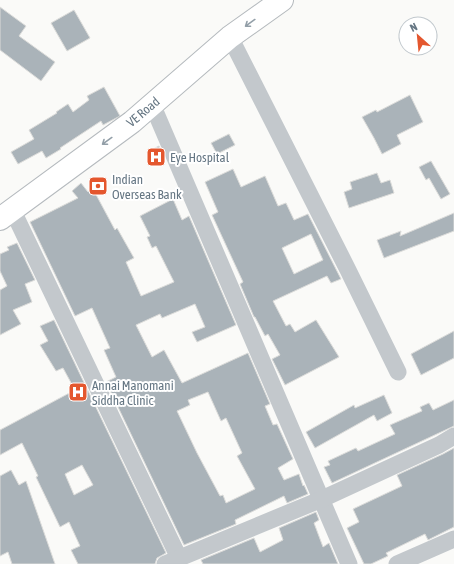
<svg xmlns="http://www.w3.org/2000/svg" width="454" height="564" viewBox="0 0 454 564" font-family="'Asap Condensed',sans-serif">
<rect width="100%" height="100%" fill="#fafaf8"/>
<g fill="#aab3b9" stroke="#dcdcda" fill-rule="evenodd">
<path d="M0,7L26,26L19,36L55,62L41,81L0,50Z"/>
<path d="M74,10L90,38L67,51L51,23Z"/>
<path d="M104,87L120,116L103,125L101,121L60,148L61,149L46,158L42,151L18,164L11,152L34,139L29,130L57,113L56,112L68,104L73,112L89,100L87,96Z"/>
<path d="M410,95L423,122L397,135L401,144L382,154L374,138L362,117L376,110L377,112Z"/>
<path d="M229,134L235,145L217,154L211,143Z"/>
<path d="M159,146L164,158L153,164L147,152Z"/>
<path d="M431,161L450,194L441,199L429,178L426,180L419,167Z"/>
<path d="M233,169L241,187L265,176L278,206L286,203L294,220L308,214L341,279L331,283L327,276L273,301L286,326L290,324L295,332L316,320L339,357L285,385L272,359L280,355L268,334L265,336L255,317H254L240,284L243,282L212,215L218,212L205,182ZM311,234L323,260L294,274L282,248Z"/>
<path d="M377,173L381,183L390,180L394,193L349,208L344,192L352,189L350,182Z"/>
<path d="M81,183L88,192L93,189L115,230L117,228L134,258L126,262L141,296L174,282L156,246L152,248L147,237L150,236L140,216L173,199L182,220L189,216L236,325L197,342L192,332L205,327L195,304L162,318L160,314L136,325L152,357L164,350L182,383L248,353L270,404L265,406L273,425L277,424L293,459L278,468L284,480L299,474L303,486L304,485L308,494L287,503L284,496L235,520L236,524L184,545L106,382L116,377L104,350L110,348L92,308L75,316L30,222L78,198L72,191ZM208,392L221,421L226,418L242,453L237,456L255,489L226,503L223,495L220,496L197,453L177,411L190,405L188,400Z"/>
<path d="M454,213V231L384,258L377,240L401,231L400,236Z"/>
<path d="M17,243L35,280L25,284L32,302L13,310L21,324L0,335V290L7,286L0,271V254L9,250L7,247Z"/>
<path d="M54,320L166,553L157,558L155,564H78L71,550L80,546L69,522L60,527L36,477L38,476L22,443L0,455V430L75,390L63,368L56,371L40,345L48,341L40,326ZM82,465L93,485L74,495L65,474Z"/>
<path d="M454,331V358L421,375L411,354Z"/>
<path d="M384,395L392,413L377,421L374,415L315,448L306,432L354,405L355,408Z"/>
<path d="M454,400V426L332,483L324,467L330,465L328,461L356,448L358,451L395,434L390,425L422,411L420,407L429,403L433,410Z"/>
<path d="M454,448V527L428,540L425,534L386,553L388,556L371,564H364L347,528L359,522L353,509L402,486L397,475L443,454Z"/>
<path d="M11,470L19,485L26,481L55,564H12L8,552L0,556V476Z"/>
<path d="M316,512L319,520L314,523L323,547L329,543L338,564H203L201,560L254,538L260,552L283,540L279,528Z"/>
</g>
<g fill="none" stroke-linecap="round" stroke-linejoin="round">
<defs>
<path id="major" d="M0,219L132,122L230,37L282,0"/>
</defs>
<use href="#major" stroke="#b5babe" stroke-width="24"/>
<g stroke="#c3c8cc" stroke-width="17">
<path d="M230,37L348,270L398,372"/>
<path d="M152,104L349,564"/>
<path d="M12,209L179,558"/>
<path d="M165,564L322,499L439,445L454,436"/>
<path d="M397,564L454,539"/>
</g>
<use href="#major" stroke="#fff" stroke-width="22"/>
</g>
<defs><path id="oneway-shaft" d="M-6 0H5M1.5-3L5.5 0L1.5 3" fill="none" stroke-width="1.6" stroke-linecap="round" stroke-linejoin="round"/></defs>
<g stroke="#939fa8">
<use href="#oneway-shaft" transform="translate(250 23) rotate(144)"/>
<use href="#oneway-shaft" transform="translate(107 141) rotate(144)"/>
</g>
<defs>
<symbol id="hospital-square" viewBox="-11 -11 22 22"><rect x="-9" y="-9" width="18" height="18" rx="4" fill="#e4572e" stroke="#fff"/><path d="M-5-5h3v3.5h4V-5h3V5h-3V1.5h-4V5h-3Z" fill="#fff"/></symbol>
<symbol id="bank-square" viewBox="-11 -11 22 22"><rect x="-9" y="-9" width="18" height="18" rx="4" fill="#e4572e" stroke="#fff"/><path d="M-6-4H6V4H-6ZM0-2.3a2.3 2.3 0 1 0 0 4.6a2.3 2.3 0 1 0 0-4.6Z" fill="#fff"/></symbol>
</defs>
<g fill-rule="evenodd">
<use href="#hospital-square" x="145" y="146" width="22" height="22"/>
<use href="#bank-square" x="87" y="175" width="22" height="22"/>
<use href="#hospital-square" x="67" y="381" width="22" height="22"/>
</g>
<g text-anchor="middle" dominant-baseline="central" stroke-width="4" stroke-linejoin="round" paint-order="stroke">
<g font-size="13" fill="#657683" stroke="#fff">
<text transform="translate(143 112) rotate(-40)">VE Road</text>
</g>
<g font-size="13" fill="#657683" stroke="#fff" text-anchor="start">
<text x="170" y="157">Eye Hospital</text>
<text x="112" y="179">Indian<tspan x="112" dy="15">Overseas Bank</tspan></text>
<text x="92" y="385">Annai Manomani<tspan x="92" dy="15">Siddha Clinic</tspan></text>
</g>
</g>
<g transform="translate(418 36) rotate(333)"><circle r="19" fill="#ffffff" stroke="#c1c8cd"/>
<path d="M0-3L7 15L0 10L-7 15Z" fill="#e4572e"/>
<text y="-6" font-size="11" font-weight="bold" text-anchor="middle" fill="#657683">N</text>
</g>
</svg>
